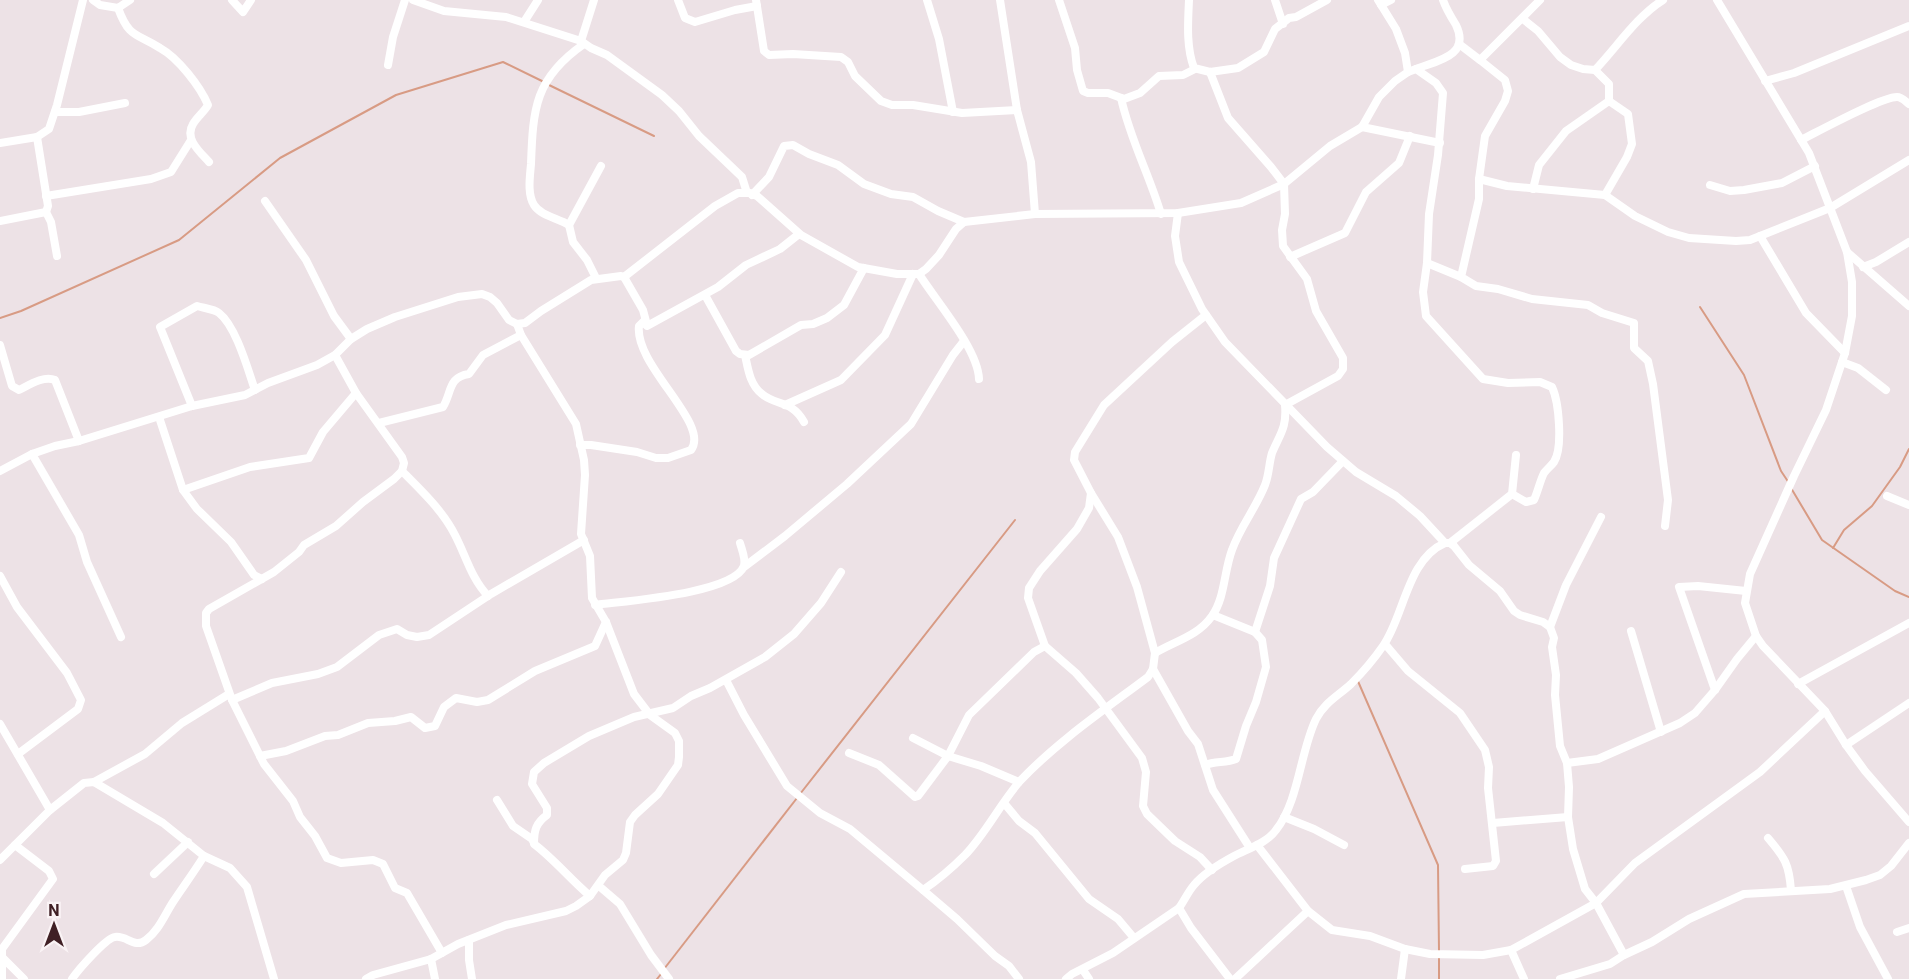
<svg xmlns="http://www.w3.org/2000/svg" width="1909" height="979" viewBox="0 0 1909 979" font-family="Roboto,sans-serif">
<rect width="100%" height="100%" fill="#ede2e6"/>
<g fill="none" stroke-linecap="round" stroke-linejoin="round">
<g stroke="#d89b84" stroke-width="2">
<path d="M549,85L654,136"/>
<path d="M1700,307L1744,375L1781,471L1789,483"/>
<path d="M0,318L21,311L179,240L280,158L396,95L503,62L544,82"/>
<path d="M1791,488L1822,540L1895,591L1909,597"/>
<path d="M1833,548L1844,530L1872,506L1900,467L1909,449"/>
<path d="M1357,679L1438,865L1439,951"/>
<path d="M800,794L1015,520"/>
<path d="M1439,957V979"/>
<path d="M664,969L797,798"/>
<path d="M657,979L661,974"/>
</g>
<g stroke="#fff" stroke-width="8">
<path d="M93,0L100,5L118,8L130,0"/>
<path d="M232,0L243,12L251,0"/>
<path d="M413,0L444,11L506,17L581,41"/>
<path d="M594,0L581,41L591,48L607,55L662,95L679,111L699,136L742,177L747,193"/>
<path d="M678,0L685,18L695,22L735,10L757,6"/>
<path d="M756,0L764,51L769,55L793,54L841,57L848,62L855,76L881,101L892,105H913L962,113L1017,110"/>
<path d="M927,0L939,39L953,112"/>
<path d="M1000,0L1017,110L1031,162L1035,214"/>
<path d="M1059,0L1075,48L1077,70L1083,91L1088,93H1108L1124,99L1140,93L1159,76L1183,75L1195,69"/>
<path d="M1189,0C1188,22 1186,47 1194,68L1210,72L1238,68L1264,52L1275,29L1289,18L1296,17L1327,0"/>
<path d="M1275,0L1283,24"/>
<path d="M1540,0L1480,60L1505,80L1508,91L1505,101L1485,136L1479,179V199L1461,277L1476,286L1498,289L1532,299L1588,305L1602,313L1634,323V348L1648,361L1653,384L1668,500L1665,526"/>
<path d="M1717,0L1809,153L1847,252L1852,282V316L1845,353L1826,410L1794,476L1750,574L1745,603L1756,636L1763,646L1825,711L1846,745L1865,771L1909,822"/>
<path d="M1381,5L1391,0"/>
<path d="M118,8C129,38 136,33 160,48C178,58 200,86 208,105C204,112 197,117 193,124C184,139 200,152 209,162"/>
<path d="M1523,19L1538,31L1560,57L1571,65L1583,69L1595,70L1609,84V101"/>
<path d="M524,22L538,0"/>
<path d="M1459,44L1480,60"/>
<path d="M388,65L393,37L405,0"/>
<path d="M1416,69C1436,61 1471,56 1456,25C1451,17 1446,9 1443,0"/>
<path d="M1595,70C1617,47 1636,17 1663,0"/>
<path d="M1408,72L1416,69L1436,83L1443,93L1438,155L1429,214L1427,263L1423,292L1426,316L1483,379L1508,383L1540,382L1552,387C1559,402 1563,448 1554,462C1551,466 1547,469 1544,473C1540,481 1538,491 1534,500L1526,502L1512,494"/>
<path d="M1765,81L1794,73L1909,26"/>
<path d="M1121,98C1130,139 1149,174 1161,214"/>
<path d="M55,112H79L125,103"/>
<path d="M1362,127L1440,143"/>
<path d="M1801,140C1819,131 1881,97 1897,97C1902,97 1905,101 1909,104"/>
<path d="M0,143L37,137L49,129L57,105L83,0"/>
<path d="M1479,179L1507,186L1605,195L1635,216L1668,232L1689,238L1736,241L1750,240L1830,208L1909,160"/>
<path d="M1710,185L1730,191L1744,190L1782,183L1815,166"/>
<path d="M1533,189L1539,165L1566,131L1609,101"/>
<path d="M752,195L769,177L784,146L793,145L809,154L838,165L864,184L891,194L913,197L938,211L964,222"/>
<path d="M1605,195L1627,157L1632,144L1628,114L1609,101"/>
<path d="M46,196L151,179L171,172L191,140"/>
<path d="M265,201L306,260L334,316L351,339"/>
<path d="M46,212L51,222L57,256"/>
<path d="M1178,213L1175,236L1179,262L1202,309L1225,342L1327,447L1356,472L1396,496L1420,516L1445,543C1407,559 1404,617 1383,646C1374,659 1362,673 1351,684C1338,696 1324,703 1316,719C1300,752 1299,801 1276,830C1267,843 1247,849 1234,856C1221,863 1203,874 1194,885C1188,892 1184,901 1179,908L1191,928L1230,979"/>
<path d="M0,221L46,212L48,206L37,137"/>
<path d="M569,225C558,218 541,216 534,205C527,194 530,176 531,164C533,108 535,78 584,44"/>
<path d="M1760,236L1806,313L1845,353"/>
<path d="M1847,252L1909,306"/>
<path d="M1290,257L1345,233L1366,192L1399,163L1410,136"/>
<path d="M1427,263L1461,277"/>
<path d="M1863,267L1876,262L1909,242"/>
<path d="M919,274C936,301 978,349 979,379"/>
<path d="M624,277L643,310L647,325"/>
<path d="M596,278L587,260L573,242L569,225L601,166"/>
<path d="M705,295L736,351L740,354L749,355L801,325L813,324L827,318L844,305L864,268"/>
<path d="M1206,315L1172,342L1104,405L1075,452L1074,460L1091,493L1089,508L1077,529L1040,571L1029,588L1028,598L1045,646L1076,673L1098,698L1142,758L1146,772L1143,806L1147,814L1175,841L1200,857L1212,870"/>
<path d="M0,345L12,386L19,390C29,385 44,375 55,380L79,441"/>
<path d="M335,355L356,393L402,457L404,463L402,471L394,479L363,502L336,526L304,545L299,552L274,572L209,609L206,613V626L232,700L264,764L293,801L300,817L315,836L327,858L341,863L373,860L383,864L395,888L407,893L442,953"/>
<path d="M745,355C748,369 750,385 762,394C776,406 792,400 804,422"/>
<path d="M1842,362L1858,368L1886,390"/>
<path d="M785,405L841,380L885,335L913,274"/>
<path d="M192,406L160,327L197,306C203,308 214,309 219,313C236,326 248,370 255,390"/>
<path d="M159,417L183,490L197,509L231,542L254,575L262,579"/>
<path d="M379,423L443,407C452,392 448,377 469,374L483,355L521,335"/>
<path d="M580,445H591L637,452L656,458H668L691,450C711,424 634,365 639,326L643,322L647,326L718,287L746,265L780,249L799,234"/>
<path d="M32,454L79,535L87,562L121,637"/>
<path d="M0,471L32,454L55,446L79,441L192,406L245,395L268,383L317,365L335,355L351,339L367,329L395,317L458,297L482,294L490,297L497,303L509,320L517,324L525,323L541,311L591,280L621,276L624,277L715,206L738,193H750L757,196L801,235L858,267L897,274H919L926,269L939,255L956,229L964,222L1035,214L1178,213L1241,203L1284,184L1330,146L1362,127L1379,97L1395,81L1408,72L1405,53L1396,29L1378,0"/>
<path d="M402,471C421,490 443,511 455,535C466,556 471,578 488,596"/>
<path d="M183,490L250,467L309,458L323,432L356,393"/>
<path d="M1091,493L1118,537L1137,587L1155,653"/>
<path d="M1887,496L1909,505"/>
<path d="M1445,543H1450L1454,546L1469,565L1500,591L1514,611L1520,615L1543,622L1550,627L1554,638L1552,647L1556,675L1555,695L1560,746L1567,763L1569,787L1568,817L1573,849L1585,889L1596,903L1624,955"/>
<path d="M1450,543L1512,494L1516,455"/>
<path d="M744,567L785,536L847,484L911,424L953,355L964,341"/>
<path d="M0,576L17,607L67,673L81,700L78,709L18,754"/>
<path d="M595,605C623,601 733,594 744,566C746,559 742,550 740,543"/>
<path d="M1550,627L1566,585L1601,517"/>
<path d="M1631,631L1661,732"/>
<path d="M1255,632L1270,586L1274,558L1301,499L1313,492L1343,461"/>
<path d="M1385,644L1408,671L1460,713L1485,750L1489,767L1488,788L1496,861L1493,866L1465,869"/>
<path d="M1153,669L1188,731L1198,744L1213,790L1250,848"/>
<path d="M726,680L744,715L787,786L820,813L850,829L923,890C938,880 952,868 965,855C986,833 1000,804 1020,781C1058,741 1104,710 1148,677L1153,669L1155,653C1175,641 1198,636 1212,616C1225,598 1224,571 1232,550C1240,527 1256,508 1265,485C1269,475 1269,463 1272,453C1280,434 1287,428 1285,405L1338,376L1343,369V358L1316,311L1307,279L1283,246L1282,230L1285,214L1284,184L1271,167L1228,118L1210,72"/>
<path d="M1798,684L1909,623"/>
<path d="M1715,690L1679,587L1698,586L1746,591"/>
<path d="M232,700L272,683L318,674L337,667L379,635L397,629L407,635L417,637L429,635L491,594L584,540"/>
<path d="M0,724L50,810"/>
<path d="M1846,745L1909,703"/>
<path d="M849,753L879,765L915,797L918,796L948,756L913,738"/>
<path d="M260,756L286,751L325,736L338,735L368,723L395,721L411,717L425,728L435,726L444,707L456,698L477,702L488,700L535,671L595,646L606,622"/>
<path d="M1567,763L1598,759L1680,723L1695,713L1715,690L1737,659L1756,636"/>
<path d="M1205,765C1215,761 1226,763 1236,759L1246,726L1256,702L1266,667L1262,640L1255,632L1213,615"/>
<path d="M94,782L145,754L182,723L229,694"/>
<path d="M1019,782L981,766L948,756L969,715L1034,652L1045,646"/>
<path d="M497,800L513,826L532,839L534,843"/>
<path d="M1004,803L1019,821L1035,833L1089,899L1118,919L1134,938"/>
<path d="M1284,817L1314,829L1344,845"/>
<path d="M1493,823L1568,817"/>
<path d="M1768,838C1785,858 1789,864 1791,890"/>
<path d="M1257,845L1308,911L1332,930L1370,936L1405,949L1430,954L1483,955L1511,950L1596,903L1635,863L1760,772L1825,711"/>
<path d="M204,856L230,868L247,887L274,979"/>
<path d="M0,860L50,810L84,783L94,782L163,823L204,856C194,872 183,887 173,902C164,916 159,930 146,940C134,949 127,935 115,937C106,938 78,970 72,979"/>
<path d="M154,874L188,842"/>
<path d="M599,886L620,904L651,955L669,979"/>
<path d="M1846,886L1860,927L1888,979"/>
<path d="M923,890L957,919L995,956L1009,966L1019,979"/>
<path d="M590,896C570,879 554,859 534,844C534,830 536,823 547,815V808L532,784L534,772L544,763L589,736L634,717L673,708L691,696L710,688L765,657L794,634L821,603L841,572"/>
<path d="M1897,932L1909,928"/>
<path d="M469,940V960L472,979"/>
<path d="M1511,950L1524,979"/>
<path d="M1,956L24,979"/>
<path d="M431,959L435,979"/>
<path d="M1083,970L1089,979"/>
<path d="M2,979V949L53,879L49,871L15,845"/>
<path d="M366,979L373,975L431,959L458,944L506,925L566,911L576,906L590,896L605,875L623,860L626,853L630,822L635,815L658,794L678,765L679,757V741L675,733L650,715L634,694L606,622L592,598L590,556L581,534L585,475L584,460L576,424L521,335L517,324"/>
<path d="M1066,979L1072,974L1113,953L1179,908"/>
<path d="M1235,979L1308,911"/>
<path d="M1401,979L1405,949"/>
<path d="M1560,979L1610,964L1624,955L1652,942L1689,919L1744,894L1830,889L1866,880L1880,875L1891,866L1909,843"/>
</g>
</g>
<g transform="translate(54 925)" stroke="#faf3f5" stroke-width="4.5" paint-order="stroke">
<path d="M0-4.5L10 22L0 15L-10 22Z" fill="#402025"/>
<text y="-9" font-size="16" font-weight="bold" text-anchor="middle" fill="#402025">N</text>
</g>
</svg>
